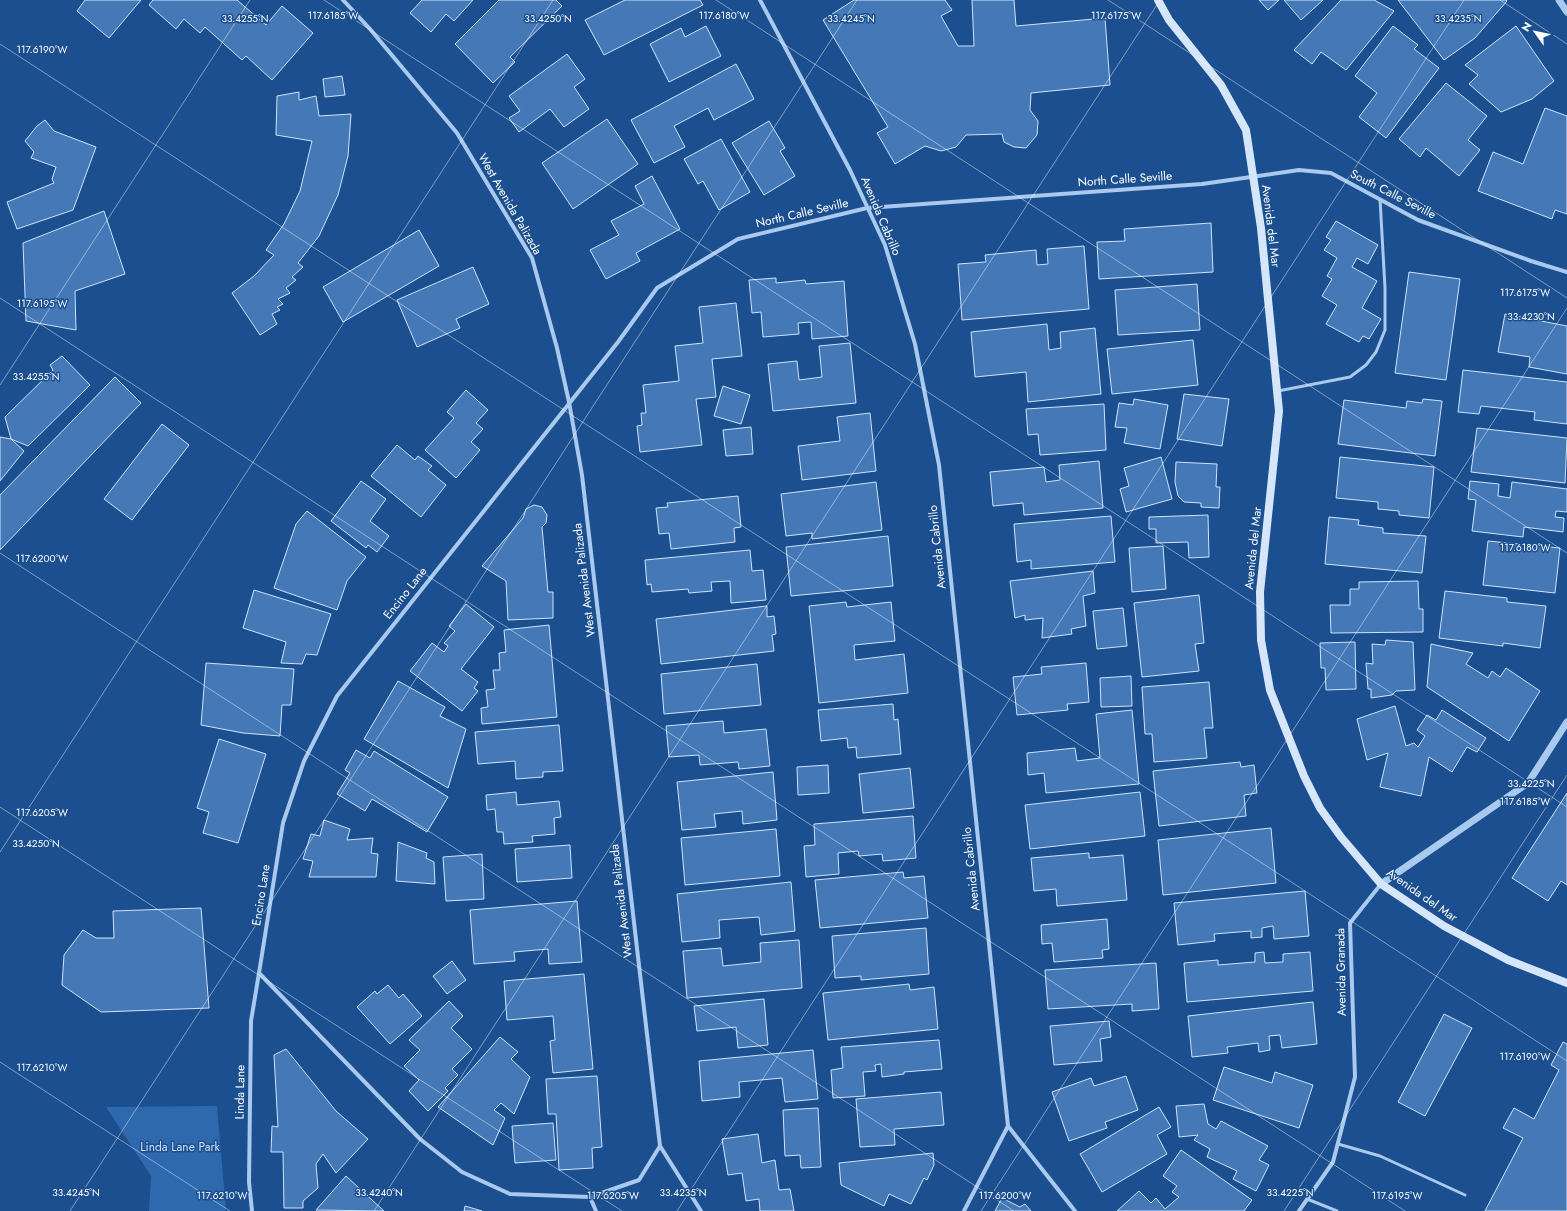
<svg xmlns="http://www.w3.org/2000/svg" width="1567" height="1211" viewBox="0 0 1567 1211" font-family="Jost,sans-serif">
<rect width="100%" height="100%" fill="#1b4f8f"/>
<path fill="#2e69ad" d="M217,1106L226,1211H149L151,1176L106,1107Z"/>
<g fill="#4478b7" stroke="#cfe3fa">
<path d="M85,0H141L109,38L77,11Z"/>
<path d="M153,0H237L266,25L282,6L313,33L272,80L246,56L242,60L205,27L200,33L184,19L176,29L149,5Z"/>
<path d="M422,0H473L454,21L446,14L431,32L410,13Z"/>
<path d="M499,0H556L562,6L510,57L515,62L493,83L455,44Z"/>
<path d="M625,0H700L703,5L604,55L585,20Z"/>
<path d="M854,0H945L952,10L941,16L958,46H974L972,0H1014L1016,26L1105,18L1110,85L1031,93L1030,110L1038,121L1037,135L1026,148L1014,147L1004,142L1002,134L966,135L956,147L941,151L925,146L895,164L877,133L888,127L823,20Z"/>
<path d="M1259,0H1279L1268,10Z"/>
<path d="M1284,0H1323L1301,20Z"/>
<path d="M1341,0H1374L1394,11L1346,70L1321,52L1312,64L1294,50Z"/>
<path d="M1398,0H1506L1507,1L1475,38L1444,60Z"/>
<path d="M706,26L721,56L669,82L650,44L681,28L685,37Z"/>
<path d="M1393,26L1418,45L1414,49L1439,68L1386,138L1359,117L1377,93L1355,76Z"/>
<path d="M1516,26L1554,81L1532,99L1501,112L1469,84L1478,75L1465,65Z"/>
<path d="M567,54L585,79L574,87L589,109L564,127L550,109L519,132L509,118L520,111L509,96Z"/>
<path d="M736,64L754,99L714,120L708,108L674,126L685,147L654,163L631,120Z"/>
<path d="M342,76L345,95L325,97L323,79Z"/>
<path d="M1446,83L1487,116L1468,140L1480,150L1459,176L1426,148L1420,157L1399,139Z"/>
<path d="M299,92V100L316,96L319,116L351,114L348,156L338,195L319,236L298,263L303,267L292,277L296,280L286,288L290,293L278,299L283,304L277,307L280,310L272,314L277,324L260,335L232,293L254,276L274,255L266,250L284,224L300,191L312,141L276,135L277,96Z"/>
<path d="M1545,108L1567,116V214L1555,210L1552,219L1478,191L1493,152L1523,164Z"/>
<path d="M607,119L638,164L573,209L542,163Z"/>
<path d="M45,120L54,131L96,147L73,210L17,229L7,202L54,183L52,179L56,167L31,158L34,152L25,141L37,126Z"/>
<path d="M769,121L785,148L780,151L795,176L764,195L732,143Z"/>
<path d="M721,139L750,192L719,210L703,181L698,184L684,159Z"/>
<path d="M652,176L680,229L636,253L640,261L606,279L590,250L619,235L611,221L644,204L635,186Z"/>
<path d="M104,211L125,274L75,291L76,330L26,321L23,243Z"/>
<path d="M1336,221L1378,245L1368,264L1357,258L1352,267L1377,281L1362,308L1381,319L1369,339L1363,336L1359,342L1326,324L1337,305L1322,296L1332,279L1327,276L1337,258L1324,250L1331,240L1326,237Z"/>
<path d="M1211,223L1213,272L1099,279L1097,242L1125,241L1124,229Z"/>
<path d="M419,230L439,266L343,322L323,287Z"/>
<path d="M1084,246L1089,309L962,320L958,264L986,262L985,255L1036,250L1037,265L1048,264L1047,249Z"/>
<path d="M473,267L489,304L456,319L460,328L417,347L397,300Z"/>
<path d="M1409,272L1460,279L1446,380L1395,373Z"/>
<path d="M776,278V283L805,280L806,284L844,281L848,336L812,339L811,322L798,323L799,334L763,337L761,312L752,313L749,280Z"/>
<path d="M1197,284L1200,330L1118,335L1115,290Z"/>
<path d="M736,303L742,356L712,359L716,397L696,399L702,445L640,452L637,426L642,425L641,413H646L643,385L679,381L675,346L703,343L699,307Z"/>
<path d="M1505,314L1567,326V374L1529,367L1530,357L1498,352Z"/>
<path d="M1047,324L1049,350L1061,348L1060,332L1095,328L1101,394L1028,402L1026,372L975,377L971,332Z"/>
<path d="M1193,340L1198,385L1112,394L1107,349Z"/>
<path d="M850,343L856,403L773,411L768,364L797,361L799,380L822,377L819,346Z"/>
<path d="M62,356L90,385L28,446L11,439L5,417L53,370L50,365Z"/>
<path d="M1463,370L1567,382V424L1534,420L1535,412L1481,406L1479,414L1458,412Z"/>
<path d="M115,377L141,403L0,550V495Z"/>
<path d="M723,386L750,395L741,424L714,416Z"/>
<path d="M466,390L488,410L476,423L483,429L471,442L480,450L456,478L425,450L454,418L447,412Z"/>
<path d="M1184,394L1229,399L1222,446L1177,439Z"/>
<path d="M1134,399L1168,405L1160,449L1124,443L1127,428L1115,427L1119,403L1133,405Z"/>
<path d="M1423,399L1442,401L1435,456L1338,444L1344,400L1406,408L1407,401L1422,403Z"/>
<path d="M1104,404L1106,450L1040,455L1038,434L1028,435L1026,409Z"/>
<path d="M870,413L876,471L802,480L798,446L840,441L837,417Z"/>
<path d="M162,424L189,445L132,520L104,499Z"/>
<path d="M751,427L753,454L726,456L723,430Z"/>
<path d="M1477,428L1567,438L1565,483L1471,472Z"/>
<path d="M0,437L11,439L24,451L0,481Z"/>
<path d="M397,445L415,460L418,456L432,466L428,470L446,485L421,517L371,476Z"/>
<path d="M1161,457L1172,499L1126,512L1120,489L1129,486L1124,468Z"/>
<path d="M1340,457L1434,467L1429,518L1399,515V511L1378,509V502L1336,498Z"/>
<path d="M1099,461L1103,508L1024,515L1023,503L993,506L990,472L1044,467L1046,482L1060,480L1059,465Z"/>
<path d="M1176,462L1217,464L1216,487H1220L1219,508L1201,507V503L1184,502L1178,496L1175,482Z"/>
<path d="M361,481L386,499L370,521L389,536L377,552L368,545L366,548L331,521Z"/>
<path d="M1470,481L1499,484L1498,496L1510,498L1512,482L1567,489V512L1556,511L1555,517L1564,518L1563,532L1524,527L1523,537L1472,531L1476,500L1468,499Z"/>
<path d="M876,482L882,530L812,539V533L786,536L781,494Z"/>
<path d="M738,496L741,527L734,528L735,542L671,549L669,533L659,534L656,508L668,507L667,503Z"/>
<path d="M534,505L542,507L547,515L546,523L542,527L548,592H553V618L508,620L506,581L482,566L523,518L526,509Z"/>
<path d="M307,511L366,557L347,581L337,610L274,588L296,524Z"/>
<path d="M1208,515L1209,557L1189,558L1188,542L1156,543V529H1149V517Z"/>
<path d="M1111,516L1115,562L1031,569V560L1017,562L1014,524Z"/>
<path d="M1329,517L1359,520L1358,525L1383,528V533L1426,536L1422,573L1325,564Z"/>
<path d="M888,536L893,586L791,596L786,547Z"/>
<path d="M1488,541L1560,548L1555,593L1483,585Z"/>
<path d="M1163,546L1166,589L1132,592L1129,548Z"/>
<path d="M750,550L752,571L763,570L766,600L731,603L730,581L711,582L712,591L689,593L688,589L652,592L651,584L647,585L645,560Z"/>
<path d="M1093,571L1095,593L1083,596L1086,626L1071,629L1072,634L1042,638L1043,618L1025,620V615L1015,618L1010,581Z"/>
<path d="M1418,581L1419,609H1423V632L1331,633L1330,605H1350V589H1359V582Z"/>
<path d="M254,590L331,614L317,655L306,654L302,664L281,663L286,642L243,628Z"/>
<path d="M1445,591L1507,598V602L1546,606L1540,648L1503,643V646L1439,638Z"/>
<path d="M1199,595L1204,643L1195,644L1199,671L1142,677L1134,603Z"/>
<path d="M846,602L847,607L891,602L895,641L854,645L855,660L904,654L908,693L819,703L809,606Z"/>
<path d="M466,604L494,627L461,669L478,682L474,688L478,691L462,711L410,671L432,643L444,652L448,646L444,643L455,631L449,626Z"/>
<path d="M767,606V617L774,616L776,634L772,635L774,651L661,664L656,619Z"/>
<path d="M1123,608L1127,646L1097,649L1093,611Z"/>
<path d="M549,625L557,717L482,724L481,708L488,707L486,690L495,689L493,670H500L499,653L506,652L504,630Z"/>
<path d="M1386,640L1413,642L1415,690L1396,691L1392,695L1371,698V689H1368L1366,663L1373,664L1372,644L1385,645Z"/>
<path d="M1355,642L1356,689L1326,690L1325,668H1321L1320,643Z"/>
<path d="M1431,644L1473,653L1466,664L1488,678L1492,671L1500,677L1506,668L1540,691L1509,741L1427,687Z"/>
<path d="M206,663L294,669L291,705H282L280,736L243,733L201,725Z"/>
<path d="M1086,663L1089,702L1067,704L1068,710L1017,715L1013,677L1042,674L1041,667Z"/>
<path d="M757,664L761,705L664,714L661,674Z"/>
<path d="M1131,676L1132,706L1101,707L1100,678Z"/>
<path d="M398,681L445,707L440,716L466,729L448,788L364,739Z"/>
<path d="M1209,682L1213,728H1204L1207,758L1154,762L1152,734H1145L1142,687Z"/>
<path d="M893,704L894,720L898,719L901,754L857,758L856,747L848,748L847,738L821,741L818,710Z"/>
<path d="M1395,706L1406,746L1414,743L1418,747L1425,736L1417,730L1427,715L1436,720L1442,710L1486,738L1477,752L1467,747L1452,772L1429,757L1421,796L1380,787L1388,753L1367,760L1357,719Z"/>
<path d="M1132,710L1139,784L1046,793L1044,773L1028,775L1027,753L1075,748L1077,761L1100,758L1096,714Z"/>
<path d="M723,721L724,733L766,729L770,766L739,769L738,762L700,765L699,755L669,757L666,726Z"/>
<path d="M559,725L563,771L543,772V777L516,779L515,761L478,764L475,732Z"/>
<path d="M219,739L266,754L238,843L203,833L209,812L197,808Z"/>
<path d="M356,750L370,758L374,751L448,797L427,832L372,799L365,811L337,794L350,773L345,770Z"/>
<path d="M1240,762L1241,767L1254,765L1257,793L1244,795L1246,816L1159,826L1153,771Z"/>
<path d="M828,765L829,793L798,795L797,767Z"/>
<path d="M910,768L914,808L863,813L859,774Z"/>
<path d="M773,772L777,820L743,824L742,811L714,814L716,827L682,830L677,782Z"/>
<path d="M516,792L517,805L559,801L561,817L554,818L555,834L532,836L533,842L504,844L503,832H497L495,809L487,810L486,795Z"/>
<path d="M1140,792L1145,836L1030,849L1025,805Z"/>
<path d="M1567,793V885L1561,881L1548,901L1512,878Z"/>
<path d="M913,816L916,858L883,861L882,854L859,856L858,851L838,853L839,874L806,877L804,846L815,845L814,824Z"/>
<path d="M324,820L350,829L347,840L373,838L371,853L378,854L376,877H309L313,861L303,859L311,834L320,836Z"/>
<path d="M1271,828L1276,883L1163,895L1158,840Z"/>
<path d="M776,829L780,876L685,885L681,838Z"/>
<path d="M398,842L427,853L426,858L434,862L435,884L396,881Z"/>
<path d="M570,845L572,878L517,882L515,849Z"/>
<path d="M1089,853V858L1123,855L1127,900L1057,906L1056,889L1034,891L1031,858Z"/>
<path d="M482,854L484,899L446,901L443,857Z"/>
<path d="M903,872L904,878L924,876L928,918L820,928L815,880Z"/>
<path d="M791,882L795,931L761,935L759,917L719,920L720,938L682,942L677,894Z"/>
<path d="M1305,891L1309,936L1274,939L1273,926L1262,928V937L1251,938V931L1214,934L1215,941L1178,945L1174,903Z"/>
<path d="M577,901L582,962L549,964L548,949L514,952L515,961L474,964L470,910Z"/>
<path d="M201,908L209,1008L101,1012L62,985L64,955L83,930L96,938H114L113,911Z"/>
<path d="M1107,919L1109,949L1102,950L1103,958L1054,962L1052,943L1042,944L1041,925Z"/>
<path d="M926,928L929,974L861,980V976L835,978L832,936Z"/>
<path d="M799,940L802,988L687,998L683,951L721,948L723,966L761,962L760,943Z"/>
<path d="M1264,952L1265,963L1283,962V954L1310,952L1313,991L1187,1002L1184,963L1218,960V965L1255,962V953Z"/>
<path d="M452,961L466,980L447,994L433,976Z"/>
<path d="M1156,963L1159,1009L1132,1011V1004L1048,1009L1045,970Z"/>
<path d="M584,974L593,1069L553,1073L550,1041L555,1040L553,1016L507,1020L504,981Z"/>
<path d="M909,984L910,990L934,987L938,1029L828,1040L823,993Z"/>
<path d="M388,985L399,998L403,994L422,1016L390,1044L357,1007L375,991L377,994Z"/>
<path d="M764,999L768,1045L738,1048L736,1027L697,1031L694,1006Z"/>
<path d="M449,1001L463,1016L451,1028L472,1049L452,1069L458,1075L445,1088L448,1091L428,1111L409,1091L419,1080L404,1066L420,1050L409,1040Z"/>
<path d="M1313,1002L1317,1044L1282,1048L1280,1035L1269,1036L1270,1050L1259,1052L1258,1043L1227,1047L1228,1053L1192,1057L1188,1016Z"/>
<path d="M1444,1014L1472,1028L1425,1116L1398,1102Z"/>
<path d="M1109,1021L1111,1037L1100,1039L1102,1061L1054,1065L1050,1026Z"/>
<path d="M500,1037L518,1052L511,1059L530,1077L514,1114L501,1103L494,1110L505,1118L493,1145L438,1107Z"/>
<path d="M939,1040L942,1069L904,1072V1074L882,1077L881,1064L875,1065L876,1071L863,1072L865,1096L833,1098L831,1070L843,1068L841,1047Z"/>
<path d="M1563,1042L1567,1044V1211H1485L1523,1138L1503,1128L1514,1108L1534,1119L1559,1070L1551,1065Z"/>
<path d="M286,1049L336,1111L368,1139L336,1173L323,1154L316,1164L318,1188L303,1201V1208H284L283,1152H271L272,1126L278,1127L274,1055Z"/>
<path d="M813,1050L818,1099L785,1102L782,1078L739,1082L740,1097L702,1101L699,1061Z"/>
<path d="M1224,1067L1272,1083L1275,1072L1313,1085L1299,1128L1213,1100Z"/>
<path d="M597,1076L602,1147L592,1148L593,1168L559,1170L556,1114H548L546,1079Z"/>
<path d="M1126,1076L1138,1110L1105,1122L1107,1128L1069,1141L1052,1092L1091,1078L1094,1086Z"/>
<path d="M941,1092L944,1125L894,1129L895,1145L860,1147L856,1099Z"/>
<path d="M1204,1104L1208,1124L1216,1129L1221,1121L1268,1146L1259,1160L1269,1165L1256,1191L1233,1179L1237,1171L1207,1157L1210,1149L1194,1140L1198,1135L1179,1137L1176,1106Z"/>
<path d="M1159,1107L1171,1127L1157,1135L1167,1154L1102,1192L1080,1154Z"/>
<path d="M818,1108L821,1167L801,1168L800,1155L785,1156L783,1110Z"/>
<path d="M553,1123L556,1160L515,1163L512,1126Z"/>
<path d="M758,1134L762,1163L775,1160L779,1190L790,1189L794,1211H760L759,1199L746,1201L742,1173L728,1175L722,1139Z"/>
<path d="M1181,1150L1252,1200L1244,1211H1117L1139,1191L1151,1203L1156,1198L1165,1209L1179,1197L1172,1192L1177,1186L1163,1176Z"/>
<path d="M933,1153L934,1165L927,1180L924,1178L911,1204L889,1194L884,1206L841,1185L839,1163Z"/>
<path d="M346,1176L384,1211L316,1210Z"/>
<path d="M1002,1198L1020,1207L1025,1204L1031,1211H995Z"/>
<path d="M465,1206L482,1211H464Z"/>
</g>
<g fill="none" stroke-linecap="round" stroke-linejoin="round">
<g stroke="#a9c9ee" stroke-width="3">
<path d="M1278,391L1350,377L1366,365L1376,352L1385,330V288L1380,199"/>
<path d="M1338,1144L1380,1156L1465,1195"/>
<path d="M1307,1199L1337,1211"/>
</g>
<g stroke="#a9c9ee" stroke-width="4">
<path d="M343,0L370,29L457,133L532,258L557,348L569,402L582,475L660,1146L701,1211"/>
<path d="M760,0L850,170L885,245L915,344L939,465L1008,1126L1075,1211"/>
<path d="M660,1146L639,1180L590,1197L510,1194L462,1172L420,1139L259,973L283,823L304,761L337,696L618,342L657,288L738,239L867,208L1202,184L1299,170L1331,173L1418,220L1531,261L1567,272"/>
<path d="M590,1197L596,1211"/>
<path d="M252,1211L249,1182L251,1021L259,973"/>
<path d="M964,1211L1008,1126"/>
<path d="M1299,1211L1333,1162L1355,1077L1350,923L1381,884"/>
</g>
<g stroke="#a9c9ee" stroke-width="7">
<path d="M1559,0L1567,12"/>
<path d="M1381,884L1528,783L1567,722"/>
</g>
<path stroke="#d6e6fa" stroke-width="8" d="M1158,0L1169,20L1221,85L1246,130L1261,228L1279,411L1260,592L1261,640L1270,690L1304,776L1320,808L1341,837L1381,884L1444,926L1508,960L1567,983"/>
</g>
<path fill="none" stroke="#fff" stroke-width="1" stroke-opacity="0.45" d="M324,0L1567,807M716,0L1567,553M1108,0L1567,298M1500,0L1567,44M0,44L1567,1061M0,298L1405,1211M0,385L250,0M0,553L1014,1211M0,807L622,1211M0,852L553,0M0,1062L230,1211M70,1211L857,0M374,1211L1160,0M677,1211L1464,0M981,1211L1567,308M1284,1211L1567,775"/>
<g text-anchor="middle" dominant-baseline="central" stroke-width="3" stroke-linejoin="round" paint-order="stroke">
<g font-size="12" fill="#fff" stroke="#1b4f8f">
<text transform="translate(1125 179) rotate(-4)">North Calle Seville</text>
<text transform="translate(1393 194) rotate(27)">South Calle Seville</text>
<text transform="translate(510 204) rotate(60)">West Avenida Palizada</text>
<text transform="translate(802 213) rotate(-13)">North Calle Seville</text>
<text transform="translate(881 216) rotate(67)">Avenida Cabrillo</text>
<text transform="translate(1271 226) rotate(83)">Avenida del Mar</text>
<text transform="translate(937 547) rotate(-96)">Avenida Cabrillo</text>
<text transform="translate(1253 548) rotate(-84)">Avenida del Mar</text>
<text transform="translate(584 580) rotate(-97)">West Avenida Palizada</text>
<text transform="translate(405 593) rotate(-52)">Encino Lane</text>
<text transform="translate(971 869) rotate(-96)">Avenida Cabrillo</text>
<text transform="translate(261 895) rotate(-81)">Encino Lane</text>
<text transform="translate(1422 895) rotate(35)">Avenida del Mar</text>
<text transform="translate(621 901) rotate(-97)">West Avenida Palizada</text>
<text transform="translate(1341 972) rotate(-91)">Avenida Granada</text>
<text transform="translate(240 1092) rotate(-89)">Linda Lane</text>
</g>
<g font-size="12" fill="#cfe3fa" stroke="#1b4f8f">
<text x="180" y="1147">Linda Lane Park</text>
</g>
</g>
<g font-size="10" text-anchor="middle" fill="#fff" stroke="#1b4f8f" stroke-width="3" stroke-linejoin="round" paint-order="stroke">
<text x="333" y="19">117.6185°W</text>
<text x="724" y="19">117.6180°W</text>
<text x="1116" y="19">117.6175°W</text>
<text x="245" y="22">33.4255°N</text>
<text x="548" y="22">33.4250°N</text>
<text x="851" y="22">33.4245°N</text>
<text x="1458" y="22">33.4235°N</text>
<text x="42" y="53">117.6190°W</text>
<text x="1525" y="296">117.6175°W</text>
<text x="42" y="307">117.6195°W</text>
<text x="1531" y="320">33.4230°N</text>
<text x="36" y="380">33.4255°N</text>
<text x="1525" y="551">117.6180°W</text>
<text x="42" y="562">117.6200°W</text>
<text x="1531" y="787">33.4225°N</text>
<text x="1525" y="805">117.6185°W</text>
<text x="42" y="816">117.6205°W</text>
<text x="36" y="847">33.4250°N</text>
<text x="1525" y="1060">117.6190°W</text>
<text x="42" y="1071">117.6210°W</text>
<text x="76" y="1196">33.4245°N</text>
<text x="379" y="1196">33.4240°N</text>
<text x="683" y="1196">33.4235°N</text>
<text x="1290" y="1196">33.4225°N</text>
<text x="222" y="1199">117.6210°W</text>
<text x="613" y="1199">117.6205°W</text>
<text x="1005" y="1199">117.6200°W</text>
<text x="1397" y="1199">117.6195°W</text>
</g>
<g transform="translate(1535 32) rotate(303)" stroke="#1b4f8f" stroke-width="3" paint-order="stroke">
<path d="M0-3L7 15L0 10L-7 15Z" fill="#ffffff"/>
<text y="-6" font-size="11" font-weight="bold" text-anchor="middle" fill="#ffffff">N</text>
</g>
</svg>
